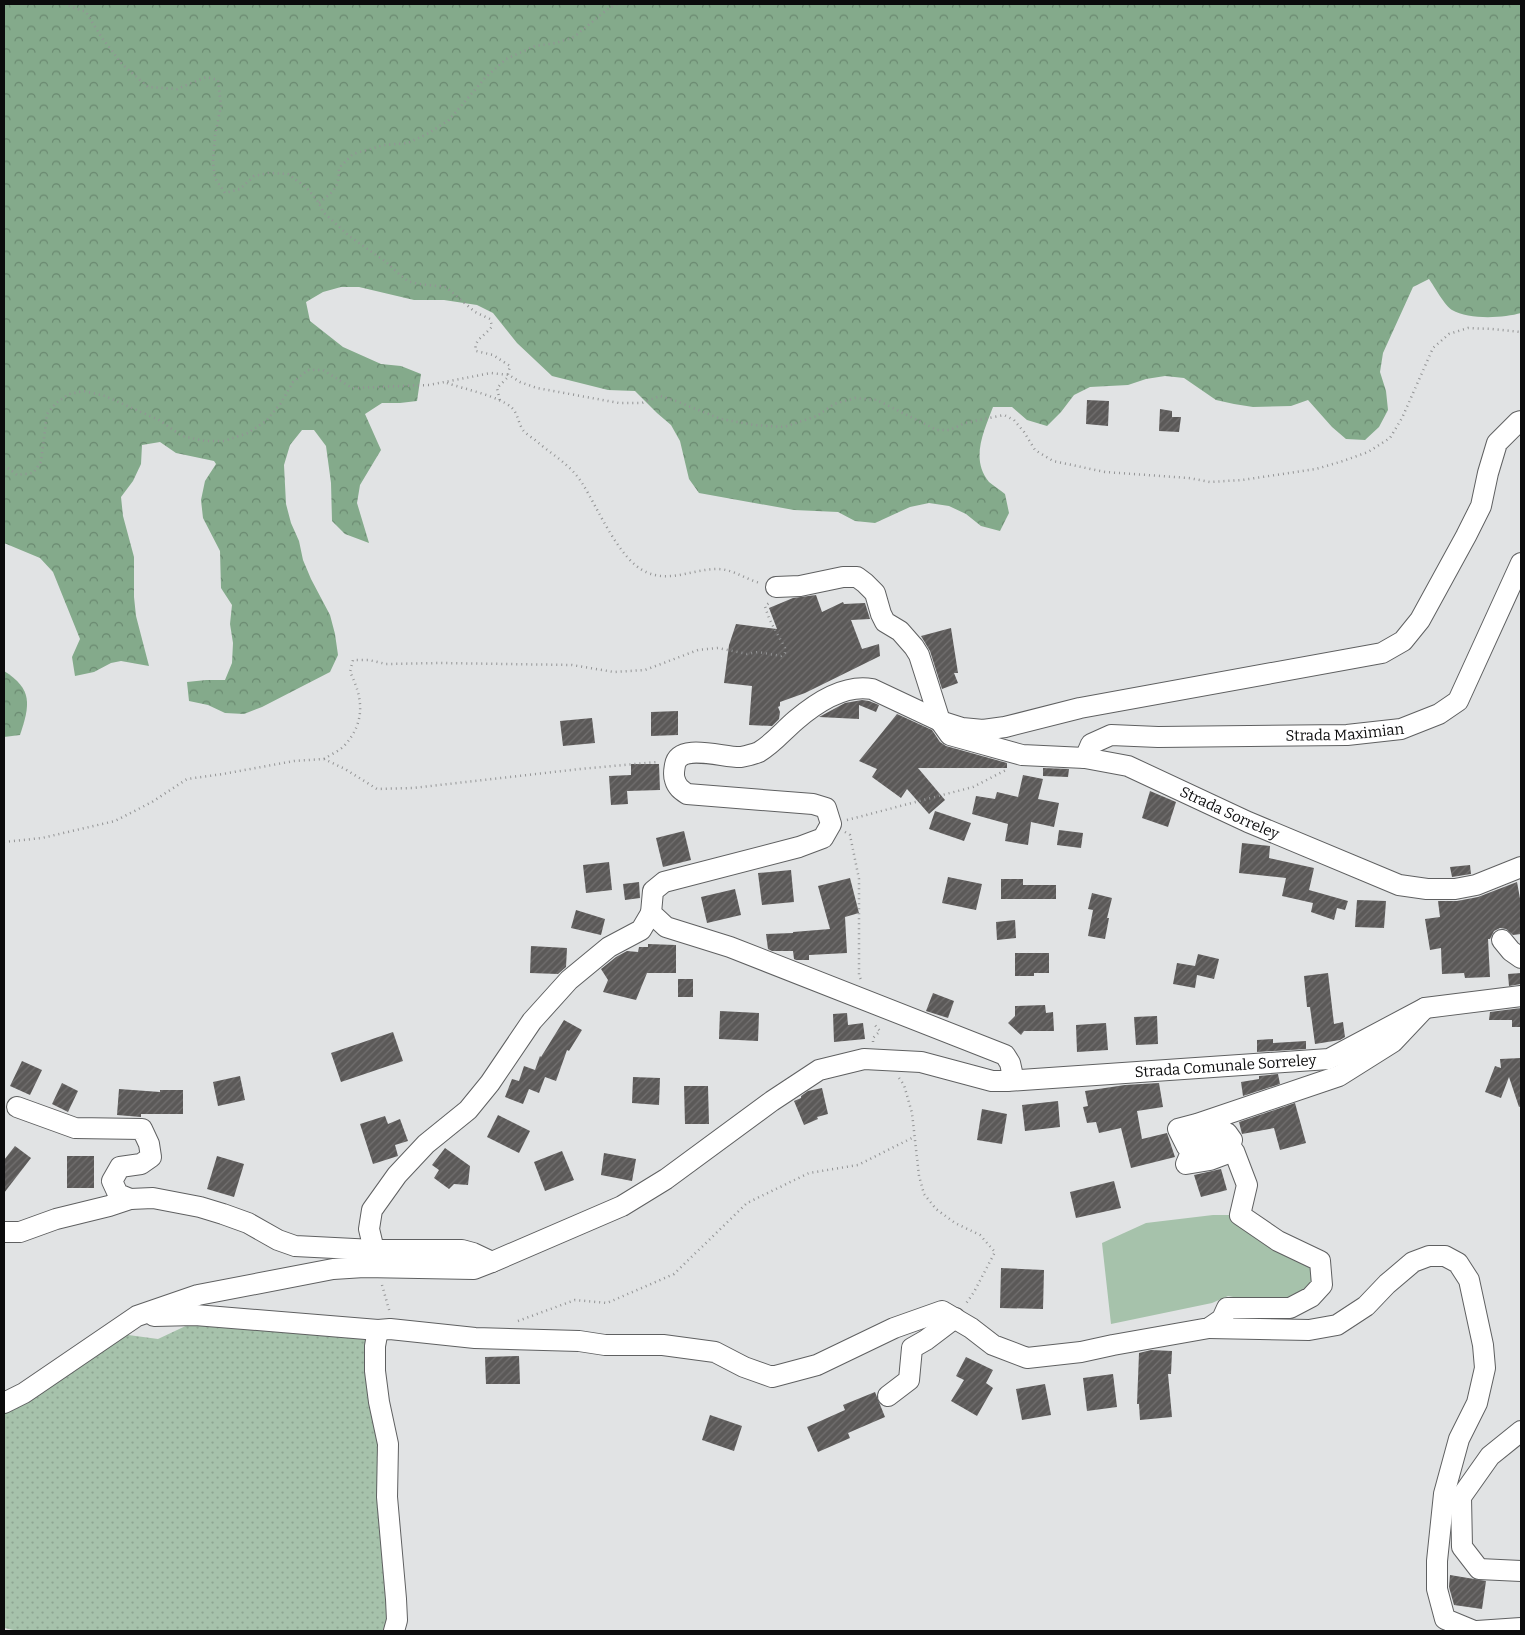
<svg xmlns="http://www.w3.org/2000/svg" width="1525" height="1635" viewBox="0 0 1525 1635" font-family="Bitter,serif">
<defs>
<pattern id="grass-dots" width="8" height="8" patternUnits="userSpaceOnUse" patternTransform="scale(1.25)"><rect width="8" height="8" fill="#a6c2ab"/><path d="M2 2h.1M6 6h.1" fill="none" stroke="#8ea592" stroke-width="1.8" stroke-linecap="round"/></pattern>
<pattern id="forest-crowns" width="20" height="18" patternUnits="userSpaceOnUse" patternTransform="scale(1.25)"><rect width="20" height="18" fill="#84aa8b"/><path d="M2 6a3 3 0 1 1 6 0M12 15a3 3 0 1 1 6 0" fill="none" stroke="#6a8970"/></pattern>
<pattern id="building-hatch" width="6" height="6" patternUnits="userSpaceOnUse" patternTransform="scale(1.25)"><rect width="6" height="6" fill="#5b5958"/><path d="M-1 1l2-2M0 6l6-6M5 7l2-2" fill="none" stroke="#727070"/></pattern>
</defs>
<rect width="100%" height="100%" fill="#e1e3e4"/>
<path fill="url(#grass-dots)" d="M192,1323L365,1336L368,1340L377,1419L391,1631H18L4,1628V1412L121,1334L158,1339Z"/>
<g fill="url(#forest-crowns)">
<path d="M4,4H1521V313C1504,318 1469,320 1452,310C1445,306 1434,286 1429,279L1413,287L1383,353L1380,372L1386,391L1388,410L1379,427L1365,440L1346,439L1332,427L1308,400L1291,406L1253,407L1234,404L1216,400L1184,378L1165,376L1146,379L1128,385L1090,387L1074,395L1061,412L1047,426L1027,420L1012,407H993C984,431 970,459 989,482C994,486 1000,490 1005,494L1009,513L1000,531L981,526L966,514L949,506L929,503L910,507L875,523L855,521L838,512L794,510L699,493L689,479L680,441L671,425L657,413L635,391L608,390L552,376L517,343L493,313L477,305L444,300H414L359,287H341L323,292L306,302L310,321L343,347L381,364L401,366L421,374L417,401L400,403H382L365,414L381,450L360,485L357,503L369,543L345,534L332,521L331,483L326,446L314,430H302L290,445L284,465L286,504L291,523L299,541L303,560L311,579L330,615L335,634L338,655L330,672L262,707L244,714L225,713L208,705L189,701L187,682L206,680H225L232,663L233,643L230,624L232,605L221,588L220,551L203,518L201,500L205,481L216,464L214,461L176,453L160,442L142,445L141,464L133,481L121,497L123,516L134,557V597L136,616L149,666L121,661L111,663L94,672L75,676L72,657L80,639L53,572L40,558L4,543Z"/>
<path d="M4,671C33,689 30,705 20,735L4,737Z"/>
</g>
<path fill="#a6c2ab" d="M1213,1215H1240L1320,1261L1322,1285L1290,1308L1228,1296L1212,1303L1111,1324L1102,1243L1146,1223Z"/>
<g fill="url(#building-hatch)">
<path d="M1087,400L1109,401L1108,426L1086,424Z"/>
<path d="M1160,409L1172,411V417H1181L1179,432L1159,431Z"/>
<path d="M816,595L822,612L843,602L844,604L865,603L870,619L851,620L862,649L879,644L880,656L805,693L780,702V706L778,707L780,712L779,719L772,726L749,725L752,686L724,683L729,645L736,624L777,629L769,608L793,598Z"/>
<path d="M951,628L958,673H954L958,683L942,689L930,651L921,636Z"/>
<path d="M862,700L869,701L879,705L876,712L859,705V719L819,717L845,703Z"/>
<path d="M678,711V735L651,736V712Z"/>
<path d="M897,714L932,730L940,742L946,746L1007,763V768H918L945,800L929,814L907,789L901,798L872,777L877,769L859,761Z"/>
<path d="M592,718L595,743L563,746L560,721Z"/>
<path d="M631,764H659L660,790L627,791L628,804L611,805L609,776L631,775Z"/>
<path d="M1043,768L1069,769L1068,777L1043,776Z"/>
<path d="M1023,775L1043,779L1038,799L1059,803L1054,827L1031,822L1028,845L1005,841L1008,824L972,814L976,796L995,799L997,792L1018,797Z"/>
<path d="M1150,791L1176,802L1168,827L1142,818Z"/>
<path d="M935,811L971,823L964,841L929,829Z"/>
<path d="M1059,830L1083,833L1081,848L1057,845Z"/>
<path d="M684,831L691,860L663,867L656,838Z"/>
<path d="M1242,843L1270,846L1269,858L1314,868L1309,890L1348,901L1345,910L1337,908L1334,920L1311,912L1313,903L1282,896L1286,878L1239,873Z"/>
<path d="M609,862L612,890L586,893L583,865Z"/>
<path d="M1470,865L1471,874L1452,877L1450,867Z"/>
<path d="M791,870L794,902L762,905L758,873Z"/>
<path d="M948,877L982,884L976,910L942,903Z"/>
<path d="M850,878L859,913L845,917L847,953L809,955V960H796L794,959L793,951H772L768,949L766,934L793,933V932L830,929L818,886Z"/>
<path d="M1001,879H1023V885H1056V899H1001Z"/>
<path d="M639,882L640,898L625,900L623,884Z"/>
<path d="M1517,882L1521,904V934L1513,935L1506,929L1500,928L1494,931L1490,939H1488L1490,977L1465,978L1464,973L1442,974L1441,948L1430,950L1425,919L1440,917L1438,901H1457L1478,897Z"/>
<path d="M735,889L741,915L707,923L701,897Z"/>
<path d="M1092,893L1112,898L1107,918H1109L1105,939L1088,936L1093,910L1088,909Z"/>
<path d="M1357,900L1386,901L1384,928L1355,927Z"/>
<path d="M576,910L605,919L601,935L571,928Z"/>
<path d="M1015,920L1016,938L997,940L996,922Z"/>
<path d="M648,944L676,945V973H647L636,1000L603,992L608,980L601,969L616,957L627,951L638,952L639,947H648Z"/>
<path d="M531,946L567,948L566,967L558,974L530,973Z"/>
<path d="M1015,953H1049V973H1034V976H1015Z"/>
<path d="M1198,954L1219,959L1214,979L1197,975L1195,988L1173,984L1177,963L1195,966Z"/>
<path d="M1328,973L1334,1024L1343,1022L1345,1037L1340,1040L1315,1044L1310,1007H1307L1304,976Z"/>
<path d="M1521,973V984L1509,986L1508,974Z"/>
<rect x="678" y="979" width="15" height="18"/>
<path d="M933,993L954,1001L948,1018L926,1011Z"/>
<path d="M1045,1005L1046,1013L1053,1012L1054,1031H1024L1021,1035L1008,1023L1015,1016V1006Z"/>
<path d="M1521,1008V1027H1512V1020H1489L1490,1012Z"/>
<path d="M720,1011L759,1013L758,1041L719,1039Z"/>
<path d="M847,1013L848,1025L863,1023L865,1039L834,1042L833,1014Z"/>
<path d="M1157,1016L1158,1044L1136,1045L1134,1017Z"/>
<path d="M564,1020L582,1030L569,1051L567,1050L556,1081L545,1077L539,1093L529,1089L523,1104L505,1097L512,1079L519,1081L524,1066L535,1070L540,1056L541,1057Z"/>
<path d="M1106,1023L1108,1050L1077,1052L1076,1025Z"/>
<path d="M393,1032L403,1061L341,1082L331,1053Z"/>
<path d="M1273,1039V1043L1306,1041V1049L1257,1052V1040Z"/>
<path d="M1521,1058V1106L1519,1107L1509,1077L1501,1098L1485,1092L1495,1066L1501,1068L1500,1059Z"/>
<path d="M22,1061L42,1070L30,1095L10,1086Z"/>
<path d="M1278,1074L1280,1084L1243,1096L1241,1082L1259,1079V1076Z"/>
<path d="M240,1076L245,1100L218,1106L213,1082Z"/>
<path d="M633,1077L660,1078L659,1105L632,1103Z"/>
<path d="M62,1083L78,1091L68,1112L52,1104Z"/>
<path d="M1159,1083L1163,1107L1137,1111L1142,1139L1167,1133L1175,1157L1131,1168L1121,1128L1099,1133L1096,1122L1087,1123L1083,1107L1088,1106L1085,1091L1125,1085Z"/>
<path d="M684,1086H708L709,1124H685Z"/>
<path d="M822,1088L828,1114L817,1117L818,1119L804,1125L794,1101L801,1098V1096L808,1091Z"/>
<path d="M119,1089L160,1092V1090H183V1114H141V1117L117,1115Z"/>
<path d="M1058,1101L1060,1127L1025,1131L1022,1105Z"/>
<path d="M1295,1103L1306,1143L1280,1150L1274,1128L1242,1134L1239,1122Z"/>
<path d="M982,1109L1007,1114L1002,1144L977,1140Z"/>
<path d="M498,1115L530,1131L519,1153L487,1137Z"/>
<path d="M385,1116L388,1124L400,1119L408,1141L395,1145L398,1156L373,1164L360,1124Z"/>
<path d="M15,1146L31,1158L4,1193V1160Z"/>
<path d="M445,1148L470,1166L468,1185L454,1184L449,1189L434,1178L439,1170L432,1165Z"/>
<path d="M562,1151L574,1180L545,1191L534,1162Z"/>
<path d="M604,1153L636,1159L632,1181L601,1175Z"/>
<rect x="67" y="1156" width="27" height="32"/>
<path d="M217,1156L244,1164L234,1197L207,1189Z"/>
<path d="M1221,1169L1227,1190L1201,1197L1194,1175Z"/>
<path d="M1114,1181L1121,1208L1076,1218L1070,1192Z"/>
<path d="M1001,1268L1044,1270L1043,1309L1000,1308Z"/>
<path d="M1151,1350L1172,1351L1171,1374H1168L1172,1417L1140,1420L1139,1404H1137L1139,1353Z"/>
<path d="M519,1356L520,1384H486L485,1357Z"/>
<path d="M966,1357L993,1370L986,1383L993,1388L977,1416L951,1401L964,1380L956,1376Z"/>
<path d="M1113,1374L1117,1407L1087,1411L1083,1378Z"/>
<path d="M1045,1384L1051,1415L1022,1420L1016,1389Z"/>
<path d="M875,1392L885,1417L848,1433L850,1438L818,1452L807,1427L845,1410L843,1405Z"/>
<path d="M710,1415L742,1426L734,1451L702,1440Z"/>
<path d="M1450,1575L1486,1581L1482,1609L1454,1605L1449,1587Z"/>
</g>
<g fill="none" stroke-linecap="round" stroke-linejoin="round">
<defs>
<g id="minor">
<path id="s1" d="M776,587L800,586L843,577H857L865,583L875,593L881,614L885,622L900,631L914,647L919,655L940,721L950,735L1022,755L1085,758L1128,766L1248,822L1399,885L1427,889H1455L1476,885L1521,867"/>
<path id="s2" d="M1085,758L1091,744L1111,735L1158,737L1347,735L1401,729L1439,714L1458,701L1521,563"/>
<path d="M1502,940L1511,951L1521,958"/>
<path id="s3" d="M1007,1081L1329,1059L1425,1008L1521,996"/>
<path d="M17,1107L75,1128L142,1129L149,1144L151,1157L141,1164L120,1167L112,1181L118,1194L130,1199"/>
<path d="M4,1232H20L56,1219L109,1206L130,1199L153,1198L200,1207L223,1214L248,1223L278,1240L295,1246L374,1250H462L473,1253L492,1262"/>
<path d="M374,1250L369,1229L372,1210L397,1175L426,1144L468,1110L490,1083L532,1021L569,980L609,947L641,930L651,913"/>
<path d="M154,1316L195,1315L378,1330L390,1329L475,1338L579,1341L605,1345H663L715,1352L744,1367L772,1377L817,1365L894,1328L942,1311L971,1328L993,1345L1027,1358L1081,1352L1113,1345L1209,1328L1222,1319L1227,1308H1290L1311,1297L1322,1285L1320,1261L1278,1241L1240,1215L1247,1185L1234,1151L1210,1160L1186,1164L1189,1157L1232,1140L1227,1133L1187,1147L1178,1129L1197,1124L1339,1076L1393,1042L1425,1008"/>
<path d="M1209,1328L1309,1330L1337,1325L1366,1306L1387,1284L1413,1262L1429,1256H1445L1458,1263L1469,1280L1483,1345L1485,1368L1477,1403L1459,1439L1444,1494L1437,1561V1589L1445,1619L1474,1631"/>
<path d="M378,1330L375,1346V1371L379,1402L388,1444L387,1497L396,1599L397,1620L394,1631"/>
<path d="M888,1396L909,1380L912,1348L926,1340L955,1318"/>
<path d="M4,1403L24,1393L137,1316L198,1295L333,1269L364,1267L474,1269L492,1262L622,1206L666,1179L772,1101L819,1070L864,1059L921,1062L992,1081H1007L1012,1072L1010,1063L1005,1055L730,947L666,927L651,913L653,891L664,882L799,847L823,838L831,824L826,808L813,804L687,794C681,790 677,787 675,780C673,775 674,771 675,765C679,742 724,758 741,757C746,756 754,754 759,752C774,743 783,731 796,720C817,702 844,684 872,689L940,721L962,728L983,730L1005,727L1080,708L1382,653L1403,641L1420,620L1466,536L1481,506L1488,473L1497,443L1518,422L1521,421"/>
<path d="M1521,1431L1490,1456L1461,1497L1462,1547L1479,1569L1521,1571"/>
<path d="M1477,1631L1521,1628"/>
</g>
</defs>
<use href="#minor" stroke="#5f6061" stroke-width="22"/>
<g stroke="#939495" stroke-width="2.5" stroke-dasharray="1 4" stroke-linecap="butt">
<path d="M64,4L86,12L102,38L122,64L148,87L177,89L206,77L218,80L221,106L215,135L213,162L215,178L225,193L240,189L254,176L268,173L288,174L307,188L319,203L323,212L335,223L349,236L386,262L399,274L408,281L418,284L446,287L475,312L490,319L492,326C486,336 473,339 476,351L493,355L510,366L507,378L497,388L500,401"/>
<path d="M319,203C334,191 339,188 339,168L353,154L384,145L408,143L429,133L449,120L485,78L506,59L535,46L556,43L574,37L609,8L618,4"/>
<path d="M447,383C464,389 498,396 511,407C518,413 518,423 523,430C526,434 531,437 535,440C551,454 570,464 582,483C598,508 619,560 646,572C670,583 693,569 717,569C733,569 745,579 760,583"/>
<path d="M4,465L17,475L33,473L41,462L47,414L56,403L69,394L84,391L105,396L159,420L182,436L205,441H224L248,433L266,421L281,403L293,382L308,370H323L352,388L429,385L491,373L509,375L520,382L537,388L619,403H642L660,396L676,401L721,419L754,425L784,427L817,416L834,404L855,398L877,400L937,430H950L965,423L1004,415L1014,420L1024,432L1035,450L1053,461L1105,472L1189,478L1210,482L1242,480L1316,469L1343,461L1368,452L1390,438L1402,418L1433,348L1449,334L1468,328L1492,329L1521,332"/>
<path d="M324,759C330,755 339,751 344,746C366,722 363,698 350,672L353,660H369L386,664L441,663L572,665L614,672L645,670L698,650L718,648L747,654L758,652L781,656L785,653V648C778,634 769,622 765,606L769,603"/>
<path d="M847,820L973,787L1006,770"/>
<path d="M845,832L850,835L859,879V975L861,980"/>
<path d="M4,842L42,838L115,821L152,802L187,779L223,774L294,761L324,759L345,769L377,789L413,788L580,769L657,762"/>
<path d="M873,1042V1038L880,1031L873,1023"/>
<path d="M899,1078L904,1085L912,1113L919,1176L924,1194L936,1209L955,1223L980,1235L995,1252L974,1292L965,1305"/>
<path d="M382,1285L390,1313"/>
<path d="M518,1321L575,1300L607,1303L674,1274L747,1203L809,1173L858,1165L914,1137"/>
</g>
<use href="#minor" stroke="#fff" stroke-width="20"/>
</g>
<g text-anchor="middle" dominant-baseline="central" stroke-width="5" stroke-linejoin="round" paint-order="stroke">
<g font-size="15" fill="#0b0b0c" stroke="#e1e3e4">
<text stroke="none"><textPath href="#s2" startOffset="271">Strada Maximian</textPath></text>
<text stroke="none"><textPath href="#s1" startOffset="565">Strada Sorreley</textPath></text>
<text stroke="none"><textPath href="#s3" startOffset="219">Strada Comunale Sorreley</textPath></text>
</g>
</g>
<rect width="1525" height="1635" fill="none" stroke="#0b0b0c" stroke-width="10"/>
</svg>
